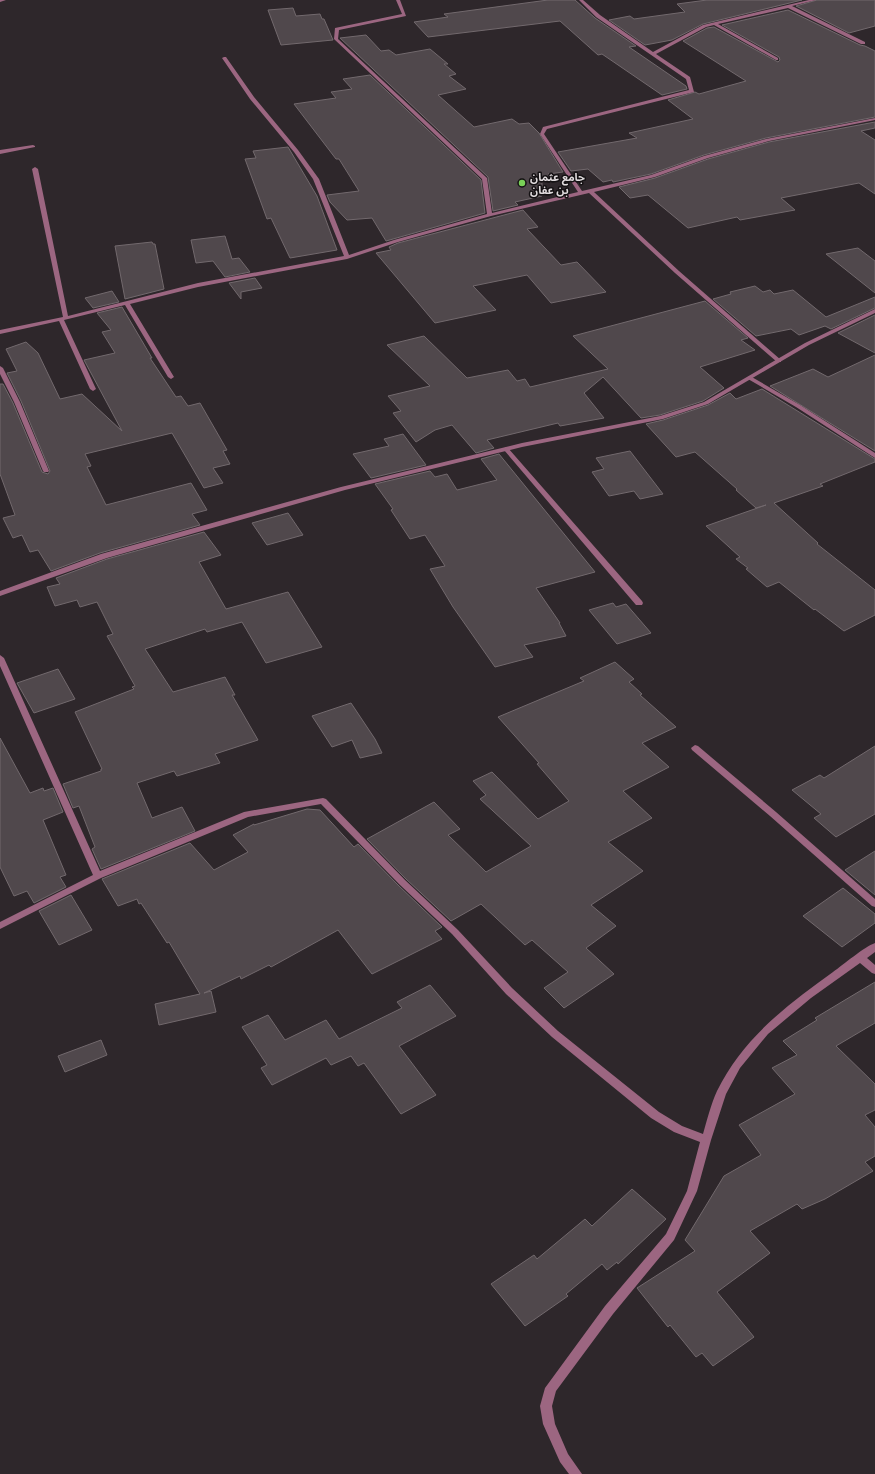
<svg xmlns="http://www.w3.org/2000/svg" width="875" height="1474" viewBox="0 0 875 1474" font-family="Roboto,'Noto Sans Arabic',sans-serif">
<rect width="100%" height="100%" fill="#2e272b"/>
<g fill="#50484c" stroke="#72696d">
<path d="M548,0H575L595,18L636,46L629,47L686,86L687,89L662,95L602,54L598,55L560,21L428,37L414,22L448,17L444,14Z"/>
<path d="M707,0H802L703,24L672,40L645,45L609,20L630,16L634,19L685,12L677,4Z"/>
<path d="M817,0H875V26L849,33L796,6Z"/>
<path d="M293,8L296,16L320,14L322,19H324L333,40L281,45L268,10Z"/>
<path d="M788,10L860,45L865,46L875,51V117L766,138L704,155L651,174L613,182L612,180L603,182L588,169L571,171L558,152L637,138L629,133L693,119L668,100L695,92L699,94L746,81L683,41L707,28L714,27L778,62L780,60L779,57L722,25Z"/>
<path d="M366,35L381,51L389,50L396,55L430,49L448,64H444L456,74L449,76L466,89L438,95L474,127L512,119L519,124L529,123L539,133L563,172L548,174L552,178L542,180V196L515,202L518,205L493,211L488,177L340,38Z"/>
<path d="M370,75L481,180L485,213L386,241L372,218L347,220L330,202L327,195L359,191L339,159H336L294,104L336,98L331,92L352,89L343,79Z"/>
<path d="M875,122V128L861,131L875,140V194L859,183L781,198L795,210L740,220L737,217L688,228L648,195L630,198L619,187L655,178L708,159L769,142Z"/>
<path d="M288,147L317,196L337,250L290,258L271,218L267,219L245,159L256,158L253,151Z"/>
<path d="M523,210L538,227L527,229L561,265L577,262L606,292L551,303L527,275L473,286L496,310L435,323L376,253L391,250L389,247L398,243Z"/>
<path d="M225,236L232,259L239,258L250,272L225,277L213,261L196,263L191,240Z"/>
<path d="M152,242L153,244H155L164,289L125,299L115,246Z"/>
<path d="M858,248L875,261V293L826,254Z"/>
<path d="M255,278L262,288L241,292V299L229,283Z"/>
<path d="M755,286L763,292L770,290L774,294L793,290L826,317L875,297V308L831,329L825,326L799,335L791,329L756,336L713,299L731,294L730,292Z"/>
<path d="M112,291L119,302L93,308L85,298Z"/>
<path d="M705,301L748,338L741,340L755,350L700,367L724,388L703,401L660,415L641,418L603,377L584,393L604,418L560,426L558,423L487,440L494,448L476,453L452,425L435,430L416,442L393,413L401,411L388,396L430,386L387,345L424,336L467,378L508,370L517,381L525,379L530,387L608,369L573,336Z"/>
<path d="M122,307L152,358H150L176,397L181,396L188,406L200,403L227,450L223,451L230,464L213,468L223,483L204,488L172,433L85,454L91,466L87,467L106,505L191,483L207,510L192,514L200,525L100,553L51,571L38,550L30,552L22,535L13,538L3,518L15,515L0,474V384H3L13,403L42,472L48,474L50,471L21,401L7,373L17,371L6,349L26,342L38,353L60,399L82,394L122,431L84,360L115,353L102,332L111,330L97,313Z"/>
<path d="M875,315V353L838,333Z"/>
<path d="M875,355V451L770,386L813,369L828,377Z"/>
<path d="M762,389L875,459V462L820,484L823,486L774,503L818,543L817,544L875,590V615L844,631L815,609L814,610L779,582L767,587L746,569L748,568L736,559L740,557L706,526L766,505L756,508L736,490L737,489L695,452L676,457L646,424L663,420L708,405L730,393L736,399Z"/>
<path d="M403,434L426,465L371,478L353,454L389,446L384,439Z"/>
<path d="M630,451L663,494L640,499L634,491L609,496L592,472L604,469L596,458Z"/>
<path d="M499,454L595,572L536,588L560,623H559L566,636L524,645L533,657L495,667L453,607L430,569L445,566L425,535L410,539L391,510L393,509L375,484L430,471L435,477L447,474L457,490L497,480L481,459Z"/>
<path d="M288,513L303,535L267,545L252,523Z"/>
<path d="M204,532L221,555L199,562L226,609L288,592L322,647L266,663L242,622L207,632L205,629L145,649L173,692L225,677L235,695H232L258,740L215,754L220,763L177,776L174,771L137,783L152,818L182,807L195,831L101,869L92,849L95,847L79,806L73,808L63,784L101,771V769H102L75,712L134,689L132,687L135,686L107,636L113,634L97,602L80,607L77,600L55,606L47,587L60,584L56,578L107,559Z"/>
<path d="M613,603L616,607L626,604L651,633L617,644L589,610Z"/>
<path d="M615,662L634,679L629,682L642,694L640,695L676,727L642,743L669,767L623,791L652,818L608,842L643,871L591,905L616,926L586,948L614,974L564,1008L544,988L568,972L532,940L525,945L481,904L451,921L406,879L367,839L434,802L460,829L448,835L486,872L531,846L480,799L486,795L473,781L492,772L538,819L569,801L537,764L539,763L498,717L584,681L580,678Z"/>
<path d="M58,669L75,699L34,713L17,683Z"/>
<path d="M351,703L375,739L382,753L360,758L352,740L332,747L312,716Z"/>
<path d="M0,738L30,793L43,788L44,791L53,788L63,812L43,820L66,875L60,877L66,887L34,903L27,891L14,896L0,867Z"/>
<path d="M875,746V814L836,837L814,818L821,814L792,790L820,775L824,778Z"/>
<path d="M307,809L320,810L354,847L358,844L398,885L442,927L435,931L442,939L372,974L338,930L271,967L269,965L241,979L240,976L204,993L211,991L216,1012L159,1025L155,1004L200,994L169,942L167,943L141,903L139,904L137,899L118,906L102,879L190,843L214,870L248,852L233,835L254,824V825Z"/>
<path d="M875,851V895L845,870Z"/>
<path d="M843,888L875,914V923L842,947L803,916Z"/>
<path d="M71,895L92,930L59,945L39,911Z"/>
<path d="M875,982V1023L836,1046L875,1084V1110L865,1115L875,1127V1156L865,1162L873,1171L825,1199L802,1209L797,1204L750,1231L770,1253L717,1292L754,1337L713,1366L702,1353L696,1357L670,1325L668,1327L637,1288L695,1251L685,1240L724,1176L761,1155L739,1125L795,1094L772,1068L797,1055L783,1041L817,1020L815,1018Z"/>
<path d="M430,985L456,1016L399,1046L436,1095L401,1114L364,1063L358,1066L351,1056L331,1065L326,1058L272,1085L261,1068L267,1065L242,1027L268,1015L285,1040L326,1020L339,1039L402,1008L397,1002Z"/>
<path d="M101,1040L107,1055L65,1072L58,1056Z"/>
<path d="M632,1189L666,1219L618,1264L617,1262L607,1270L602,1264L566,1294L568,1296L525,1326L491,1284L534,1255L537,1259L585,1219L592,1226Z"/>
</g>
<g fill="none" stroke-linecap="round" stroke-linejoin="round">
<g fill="#9c6681" fill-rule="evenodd">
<path d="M0,0H6L0,2Z"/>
<path d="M396,0H400L406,16L339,30L338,39L487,178L492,213L578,192L540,134L543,127L689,90L686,79L596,17L579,0H583L600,15L653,52L703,25L809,0H816L792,6L865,42V44H861L788,8L718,24L778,58V60H776L714,25L706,27L656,54L690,77L694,92L547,129L544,134L582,191L651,175L704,156L766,139L875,118V120L769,141L708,158L655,177L594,192L679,271L781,360V362H777L675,273L589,193L491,216L398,242L347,259L198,287L130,304L174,377L171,379L168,377L125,305L64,320L96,389L93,391L90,389L59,321L0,334V330L63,317L32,169L35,167L38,169L68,316L198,283L344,256L313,179L294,152L250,99L222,58L224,57H226L254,97L298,150L319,179L349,255L394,240L487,214L482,179L334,39L335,28L402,14Z"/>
<path d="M33,145L35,146V147L0,154V150Z"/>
<path d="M0,366L3,368L20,402L49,471L48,472H44L43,471L14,402L0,374Z"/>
<path d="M750,376L800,405L875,453V458L796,407L748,379V377Z"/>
<path d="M506,447L508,448L642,601L643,603L642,605H636L504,450L503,449Z"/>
<path d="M0,655L4,658L100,871L244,812L323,798L326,799L405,880L458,930L512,988L558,1031L659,1112L682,1126L703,1134C707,1120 711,1104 717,1091C743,1038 786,1006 833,972C843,965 864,947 875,943V952L867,958L875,965V974L872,973L860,963L811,998L768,1034L740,1068L726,1094L711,1140L697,1191L674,1240L613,1314L556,1391L552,1406L555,1424L568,1454L582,1474H569L560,1462L543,1424L540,1406L545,1388L605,1306L666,1234L687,1191L700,1142L674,1132L651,1118L552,1037L506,994L452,934L399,884L321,804L248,817L101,878L0,929V922L93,875L0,666Z"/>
<path d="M695,745L698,746L776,812L875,899V907L872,906L770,816L692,750L691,748Z"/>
</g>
<path fill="#9c6681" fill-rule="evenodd" d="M875,309V313L809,345L708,404L663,419L522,447L345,490L107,558L0,596V591L101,554L341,487L522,443L660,416L704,402L805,343Z"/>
</g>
<circle fill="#79d158" stroke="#141113" stroke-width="1.5" cx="522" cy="183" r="4"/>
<g text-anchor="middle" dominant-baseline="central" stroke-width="3" stroke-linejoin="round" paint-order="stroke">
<g font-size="11" font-weight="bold" fill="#dfdadc" stroke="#141113" text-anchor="start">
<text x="530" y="177">جامع عثمان<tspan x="530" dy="13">بن عفان</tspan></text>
</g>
</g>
</svg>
